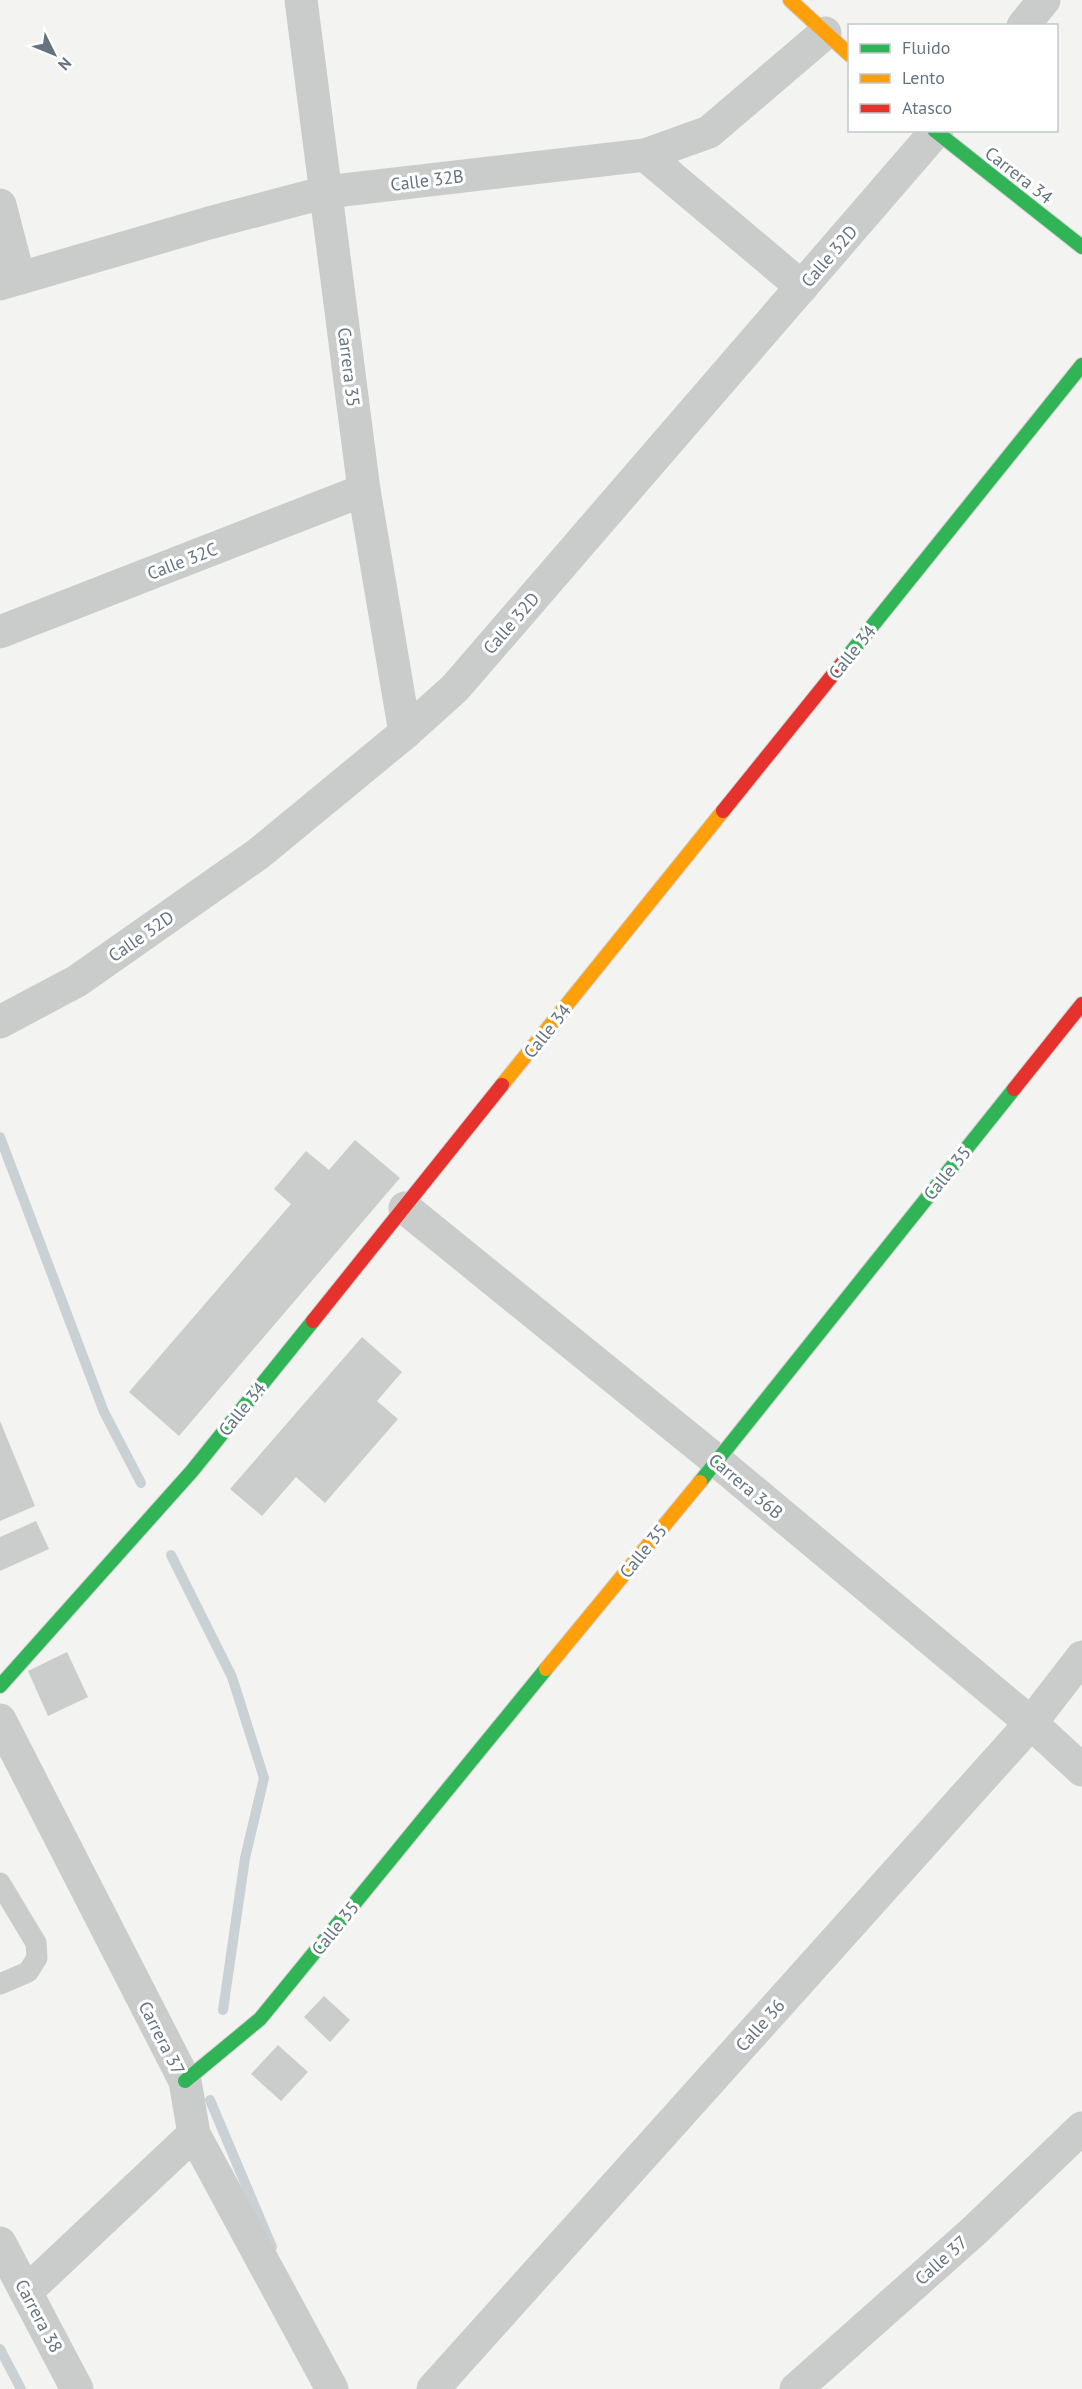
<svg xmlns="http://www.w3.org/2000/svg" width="1082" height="2389" viewBox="0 0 1082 2389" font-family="'PT Sans',sans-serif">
<rect width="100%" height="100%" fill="#f3f3f1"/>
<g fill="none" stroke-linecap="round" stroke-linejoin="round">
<g stroke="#cad1d4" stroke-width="10">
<path d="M0,1137L104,1412L141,1483"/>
<path d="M171,1555L232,1677L264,1778L245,1858L223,2010"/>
<path d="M210,2100L272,2247"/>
<path d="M0,2349L21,2389"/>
</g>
</g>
<g fill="#cbcccc">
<path d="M355,1140L400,1178L179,1436L129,1392L291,1204L274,1189L306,1151L329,1170Z"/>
<path d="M362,1337L402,1372L377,1401L398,1419L325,1503L296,1477L262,1516L230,1489Z"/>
<path d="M0,1421L35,1506L0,1521Z"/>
<path d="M36,1521L49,1549L0,1571V1537Z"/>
<path d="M67,1652L88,1697L48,1716L28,1671Z"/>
<path d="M324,1996L350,2020L330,2042L304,2017Z"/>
<path d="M278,2045L308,2072L281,2101L251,2074Z"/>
</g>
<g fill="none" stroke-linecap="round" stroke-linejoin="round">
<defs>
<g id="fast">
<path d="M934,130L1082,247"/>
<path d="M844,661L1082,365"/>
<path d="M700,1482L1014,1089"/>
<path d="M0,1686L192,1471L313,1321"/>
<path d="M185,2081L260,2019L546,1669"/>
</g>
<g id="slow">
<path d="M790,0L850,55"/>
<path d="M502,1085L723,811"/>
<path d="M546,1669L700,1482"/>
</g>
<g id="jam">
<path d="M723,811L844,661"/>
<path d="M1014,1089L1082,1004"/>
<path d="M313,1321L502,1085"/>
</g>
</defs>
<use href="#fast" stroke="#d0d1d1" stroke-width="16"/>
<use href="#slow" stroke="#d0d1d1" stroke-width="16"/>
<use href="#jam" stroke="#d0d1d1" stroke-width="16"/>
<path stroke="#cacccc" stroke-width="21" d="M0,1883L36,1943L37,1958L28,1972L0,1984"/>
<g stroke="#cacccc" stroke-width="33">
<path d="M301,0L364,490L405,733"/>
<path d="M1023,26L1044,0"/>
<path d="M645,155L802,287"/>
<path d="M0,205L19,278"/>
<path d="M0,284L209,223L326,192L645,155L709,132L825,33"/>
<path d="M0,632L364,490"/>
<path d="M0,1022L77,981L258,854L405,733L455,688L937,130"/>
<path d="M405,1208L717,1461L1031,1723L1082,1770"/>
<path d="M0,1720L185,2081L194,2134L332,2389"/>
<path d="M0,2243L77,2389"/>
<path d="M26,2292L194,2134"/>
<path d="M433,2389L1031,1723L1082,1657"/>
<path d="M796,2389L974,2231L1082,2128"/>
</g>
<use href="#fast" stroke="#30b455" stroke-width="14"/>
<use href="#slow" stroke="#ff9f0a" stroke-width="14"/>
<use href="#jam" stroke="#e5322d" stroke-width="14"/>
</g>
<g text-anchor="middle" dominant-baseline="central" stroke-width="6" stroke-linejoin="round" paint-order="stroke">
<g font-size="18" fill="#637480" stroke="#fff">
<text transform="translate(1019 175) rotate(38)">Carrera 34</text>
<text transform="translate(427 180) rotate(-7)">Calle 32B</text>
<text transform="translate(829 256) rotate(-49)">Calle 32D</text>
<text transform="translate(349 367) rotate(83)">Carrera 35</text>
<text transform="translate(182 561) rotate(-21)">Calle 32C</text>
<text transform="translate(511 623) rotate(-49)">Calle 32D</text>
<text transform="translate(852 652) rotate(-51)">Calle 34</text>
<text transform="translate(141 936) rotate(-35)">Calle 32D</text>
<text transform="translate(547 1031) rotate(-51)">Calle 34</text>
<text transform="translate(947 1173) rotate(-51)">Calle 35</text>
<text transform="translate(242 1409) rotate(-51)">Calle 34</text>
<text transform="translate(746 1486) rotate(40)">Carrera 36B</text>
<text transform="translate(643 1551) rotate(-51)">Calle 35</text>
<text transform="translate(335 1928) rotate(-51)">Calle 35</text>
<text transform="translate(760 2025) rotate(-48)">Calle 36</text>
<text transform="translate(162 2038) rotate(63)">Carrera 37</text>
<text transform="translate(941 2260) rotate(-42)">Calle 37</text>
<text transform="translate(39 2316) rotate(62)">Carrera 38</text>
</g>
</g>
<rect x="848" y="24" width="210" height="108" fill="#ffffff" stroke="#c1c7cc" stroke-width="1.5"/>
<rect x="860" y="44" width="30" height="9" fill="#30b455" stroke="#c1c7cc" stroke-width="1.5"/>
<text x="902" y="54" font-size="18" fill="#637480">Fluido</text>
<rect x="860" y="74" width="30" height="9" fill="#ff9f0a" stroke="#c1c7cc" stroke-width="1.5"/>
<text x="902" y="84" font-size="18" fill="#637480">Lento</text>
<rect x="860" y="104" width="30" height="9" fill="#e5322d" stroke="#c1c7cc" stroke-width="1.5"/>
<text x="902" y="114" font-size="18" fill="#637480">Atasco</text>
<g transform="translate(54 54) rotate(133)" stroke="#ffffff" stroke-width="4.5" paint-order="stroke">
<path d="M0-4.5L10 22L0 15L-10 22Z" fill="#637480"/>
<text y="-9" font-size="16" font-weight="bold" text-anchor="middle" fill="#637480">N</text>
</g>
</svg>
